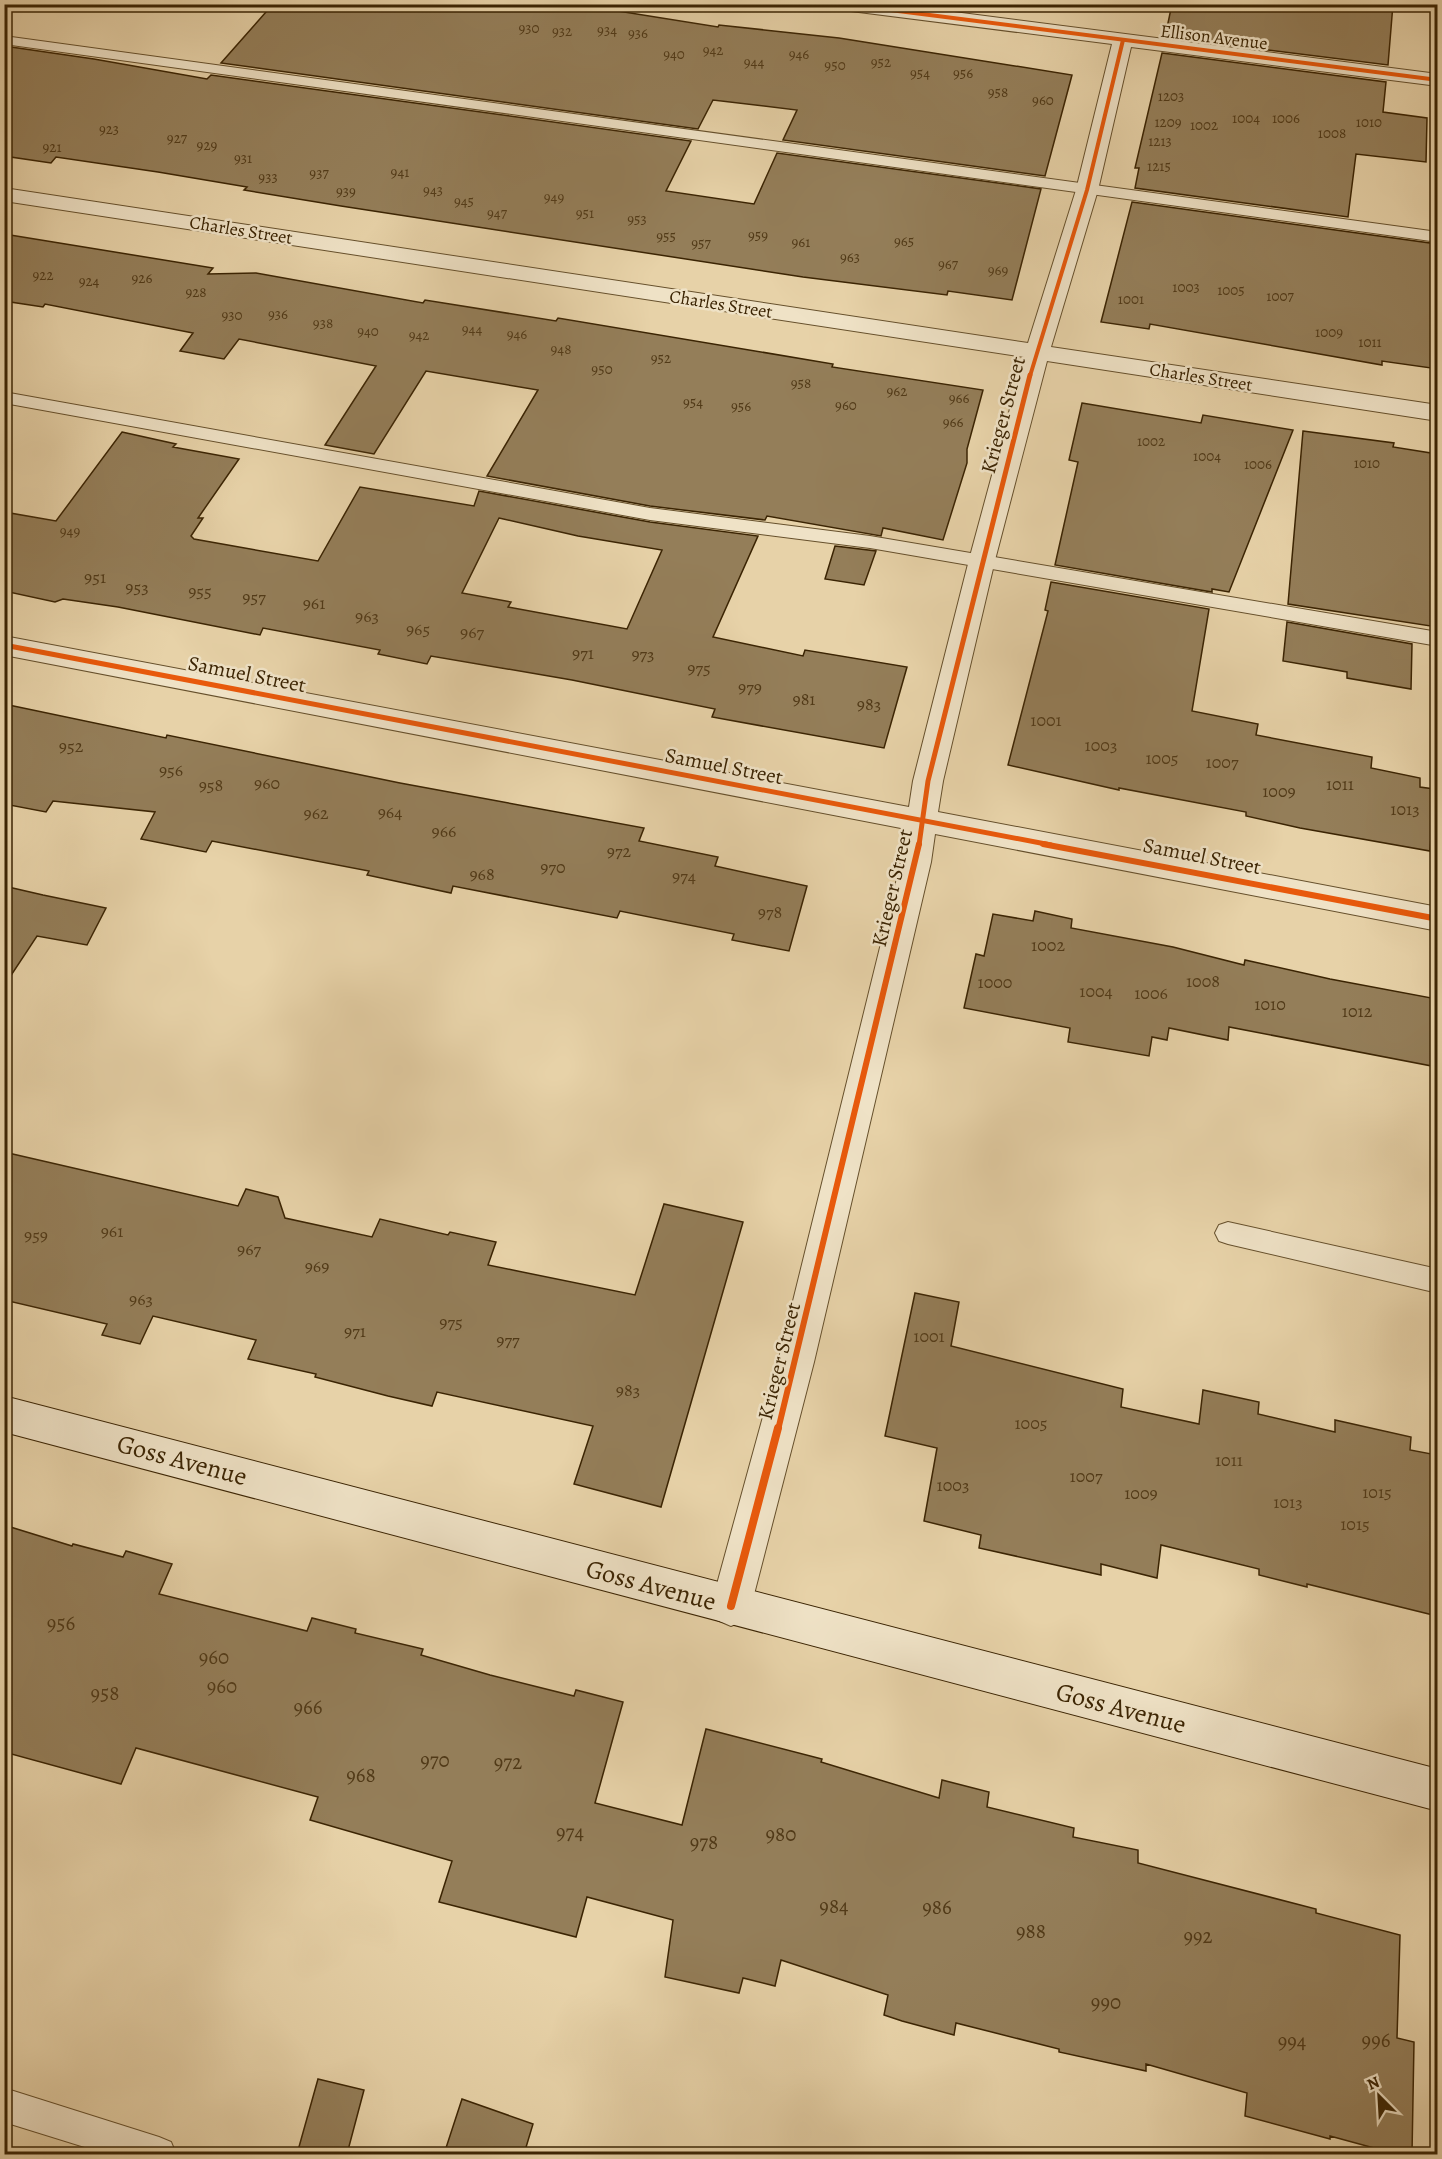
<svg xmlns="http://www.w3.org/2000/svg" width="1442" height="2159" viewBox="0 0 1442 2159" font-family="Alegreya,serif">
<rect width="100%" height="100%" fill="#e7d2a8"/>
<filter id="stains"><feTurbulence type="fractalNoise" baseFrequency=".00333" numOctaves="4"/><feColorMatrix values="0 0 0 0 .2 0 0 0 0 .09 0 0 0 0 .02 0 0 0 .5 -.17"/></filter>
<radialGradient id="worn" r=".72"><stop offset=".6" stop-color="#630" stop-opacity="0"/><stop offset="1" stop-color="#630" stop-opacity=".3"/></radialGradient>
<g fill="#947e59" stroke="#3b2403" stroke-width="1.5" fill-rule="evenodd">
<path d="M273,4H574L718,27L719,25L839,38L1072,75L1045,176L783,140L797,110L713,100L698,129L221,63Z"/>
<path d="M1172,4H1393L1388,65L1165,37Z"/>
<path d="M4,46L94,59L207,79L211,75L691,141L666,191L754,204L777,153L1041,189L1012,300L948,291L947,295L803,277L341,206L244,190L247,187L158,172L56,157L51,163L4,156Z"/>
<path d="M1162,53L1386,82L1383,112L1427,118L1426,162L1356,154L1348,217L1135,188L1139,168H1135Z"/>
<path d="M1132,202L1437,244L1431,368L1382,361V365L1150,324L1149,329L1101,322Z"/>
<path d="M4,234L213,268L208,274L256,273L423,303L425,300L556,321L558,318L833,364L832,367L983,390L967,449V463L943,540L883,528L881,536L767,516L765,520L650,506L487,476L538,390L426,371L374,454L325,445L376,366L239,339L224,359L180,351L193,333L45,304L43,307L4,301Z"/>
<path d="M1082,403L1201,423L1203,415L1293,430L1229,592L1212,589V592L1055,565L1078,462L1069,460Z"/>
<path d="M1303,431L1394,443L1393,447L1437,454V627L1288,604Z"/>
<path d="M122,432L176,444L173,447L239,459L198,518H203L191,536L194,539L318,561L360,487L474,506L479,491L650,522L758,536L713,637L803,656L805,650L907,667L884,748L712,717L715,709L572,680L431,656L427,664L378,654L380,650L263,628L260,635L118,607L63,599L55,602L4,591V512L56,521ZM499,518L578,536L662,550L627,629L508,607L511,602L462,593Z"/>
<path d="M835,546L876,551L864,585L825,579Z"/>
<path d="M1051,582L1209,609L1192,711L1258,724L1256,735L1372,757L1371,768L1420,778V787L1434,789L1430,851L1300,828L1246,816V812L1119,788V790L1008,765L1048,611L1045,610Z"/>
<path d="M1287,622L1412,644L1411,689L1347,678V672L1283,661Z"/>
<path d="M4,704L166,738L167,735L400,783L644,828L639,841L718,857L715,866L807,886L789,951L732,940L734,934L620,911L617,918L453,886L451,893L367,875L369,871L212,841L206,852L141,839L155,812L53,801L46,812L4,804Z"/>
<path d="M4,886L43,895L106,908L87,945L37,936L4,986Z"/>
<path d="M1035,911L1072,919L1071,928L1173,947L1244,965L1245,960L1330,979L1437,999V1067L1229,1027L1228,1040L1169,1028L1167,1040L1152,1037L1149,1056L1068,1042L1070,1028L964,1008L976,954L984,956L993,914L1033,921Z"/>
<path d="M4,1152L238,1206L246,1189L278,1197L285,1218L372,1237L380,1219L448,1235L450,1232L496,1242L488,1265L635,1295L664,1204L743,1222L661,1507L574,1484L593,1426L437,1392L432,1406L388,1396L315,1377L316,1374L248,1359L256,1340L153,1316L140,1344L102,1335L107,1324L4,1300Z"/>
<path d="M915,1293L959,1302L951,1346L1123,1389L1121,1407L1199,1424L1203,1390L1259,1402L1258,1414L1335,1432V1420L1411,1437L1410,1450L1437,1455V1616L1307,1584V1587L1259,1575V1569L1161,1545L1157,1578L1101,1564V1575L979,1548L981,1535L924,1521L937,1448L885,1436Z"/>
<path d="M4,1525L72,1546L73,1544L123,1557L126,1551L172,1564L159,1594L307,1631L312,1618L356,1629L355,1633L423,1649L421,1655L490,1675L574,1696L576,1690L623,1702L595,1803L682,1825L706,1729L822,1759L821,1762L939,1798L942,1780L989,1792L987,1807L1074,1828L1073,1837L1138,1850V1863L1316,1909V1913L1400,1935L1397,2038L1414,2042L1412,2154H1396L1330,2136V2139L1245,2116L1247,2093L1146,2064V2071L1059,2052V2049L956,2023L954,2035L902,2021L884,2015L888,1995L781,1960L775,1986L743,1978L739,1993L665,1977L673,1920L587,1897L576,1937L439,1902L452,1861L310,1820L318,1797L136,1748L121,1784L4,1752Z"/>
<path d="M318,2079L364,2090L347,2154H297Z"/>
<path d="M462,2099L533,2124L524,2154H444Z"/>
</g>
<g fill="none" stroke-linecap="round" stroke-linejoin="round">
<defs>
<g id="lane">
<path d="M4,36L1438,232V242L4,44Z"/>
<path d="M4,392L650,508L870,536L1438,632V646L870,548L650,520L4,403Z"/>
<path d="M1228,1222L1438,1269V1293L1228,1244L1219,1241L1215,1233L1219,1225Z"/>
<path d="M4,2088L159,2137L171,2142L176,2154H107L4,2122Z"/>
</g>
<path id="street" d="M834,4H892L1438,74V86L1131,47L1098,190L1051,347L1438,405V421L1047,361L995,560L943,781L938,812L1438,907V931L935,834L931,862L814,1362L751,1606L745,1620L731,1626L717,1620L711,1606L778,1362L901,862L906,829L4,655V636L909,807L913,781L969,560L1024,357L4,201V188L1028,343L1076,190L1112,44L843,10Z"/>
<path id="secondary" d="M4,1396L1438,1769V1811L4,1432Z"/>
</defs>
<use href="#lane" stroke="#66502c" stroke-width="2"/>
<use href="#street" stroke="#66502c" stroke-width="2"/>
<use href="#secondary" stroke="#3b2403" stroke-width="2"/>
<use href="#lane" fill="#efe2c6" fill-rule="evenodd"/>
<use href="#street" fill="#efe2c6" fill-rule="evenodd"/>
<use href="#secondary" fill="#efe2c6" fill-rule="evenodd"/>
<defs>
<g id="cycleway-far3">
<path d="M843,4L1438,80"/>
<path d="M1030,376L1087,190L1123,40"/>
</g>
<g id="cycleway-far2">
<path d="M4,645L1051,845"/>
<path d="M919,845L928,781L1030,375"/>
</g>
<g id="cycleway-far1">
<path d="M1043,844L1438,919"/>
<path d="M778,1430L919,844"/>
</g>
<path id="cycleway" d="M731,1606L778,1428"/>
</defs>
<use href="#cycleway-far3" stroke="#efe2c6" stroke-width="6"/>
<use href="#cycleway-far2" stroke="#efe2c6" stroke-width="8"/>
<use href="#cycleway-far1" stroke="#efe2c6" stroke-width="10"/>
<use href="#cycleway" stroke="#efe2c6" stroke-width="11"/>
<use href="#cycleway-far3" stroke="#e8590c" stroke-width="4"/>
<use href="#cycleway-far2" stroke="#e8590c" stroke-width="5"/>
<use href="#cycleway-far1" stroke="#e8590c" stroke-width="6"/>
<use href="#cycleway" stroke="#e8590c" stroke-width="8"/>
</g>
<g text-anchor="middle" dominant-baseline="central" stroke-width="5" stroke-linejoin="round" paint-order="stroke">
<g font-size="15" fill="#513a18">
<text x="529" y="28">930</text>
<text x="607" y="30">934</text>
<text x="562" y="31">932</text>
<text x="638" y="33">936</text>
<text x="713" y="50">942</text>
<text x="674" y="54">940</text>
<text x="799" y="54">946</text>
<text x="754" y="62">944</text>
<text x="881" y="62">952</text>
<text x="835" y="65">950</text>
<text x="920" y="73">954</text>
<text x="963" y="73">956</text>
<text x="998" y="92">958</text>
<text x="1171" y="96">1203</text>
<text x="1043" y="100">960</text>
<text x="1246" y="118">1004</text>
<text x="1286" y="118">1006</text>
<text x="1168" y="122">1209</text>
<text x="1369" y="122">1010</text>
<text x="1204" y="125">1002</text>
<text x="109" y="129">923</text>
<text x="1332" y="133">1008</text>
<text x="177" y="138">927</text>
<text x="1160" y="141">1213</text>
<text x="207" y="145">929</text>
<text x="52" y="147">921</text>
<text x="243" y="158">931</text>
<text x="1159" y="166">1215</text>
<text x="400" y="172">941</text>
<text x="319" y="173">937</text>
<text x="268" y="177">933</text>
<text x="433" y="190">943</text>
<text x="346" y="191">939</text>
<text x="554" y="197">949</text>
<text x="464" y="201">945</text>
<text x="497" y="213">947</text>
<text x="585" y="213">951</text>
<text x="637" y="219">953</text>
<text x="758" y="235">959</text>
<text x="666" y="236">955</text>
<text x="904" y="241">965</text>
<text x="801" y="242">961</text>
<text x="701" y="243">957</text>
<text x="850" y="257">963</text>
<text x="948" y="264">967</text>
<text x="998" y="270">969</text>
<text x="43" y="275">922</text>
<text x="142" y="278">926</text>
<text x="89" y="281">924</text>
<text x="1186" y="287">1003</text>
<text x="1231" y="290">1005</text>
<text x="196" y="292">928</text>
<text x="1280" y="296">1007</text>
<text x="1131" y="299">1001</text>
<text x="278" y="314">936</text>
<text x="232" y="315">930</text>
<text x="323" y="323">938</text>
<text x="472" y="329">944</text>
<text x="368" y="331">940</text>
<text x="1329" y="332">1009</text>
<text x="517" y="334">946</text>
<text x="419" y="335">942</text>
<text x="1370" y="342">1011</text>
<text x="561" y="349">948</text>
<text x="661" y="358">952</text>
<text x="602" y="369">950</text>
<text x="801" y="383">958</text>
<text x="897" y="391">962</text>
<text x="959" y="398">966</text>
<text x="693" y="402">954</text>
<text x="846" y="405">960</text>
<text x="741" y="406">956</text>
<text x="953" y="422">966</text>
<text x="1151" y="441">1002</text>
<text x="1207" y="456">1004</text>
<text x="1367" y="463">1010</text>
<text x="1258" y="464">1006</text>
<text x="70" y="531">949</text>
</g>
<g font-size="18" fill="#3b2403" stroke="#efe2c6">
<text transform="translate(1214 37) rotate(7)">Ellison Avenue</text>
<text transform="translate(241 230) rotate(9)">Charles Street</text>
<text transform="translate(721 304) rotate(9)">Charles Street</text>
<text transform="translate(1201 377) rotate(9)">Charles Street</text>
</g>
<g font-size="18" fill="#513a18">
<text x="95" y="577">951</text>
<text x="137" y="587">953</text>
<text x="200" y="591">955</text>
<text x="254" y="597">957</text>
<text x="314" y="603">961</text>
<text x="367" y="616">963</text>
<text x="418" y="629">965</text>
<text x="472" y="632">967</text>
<text x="583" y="653">971</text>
<text x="643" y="654">973</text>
<text x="699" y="668">975</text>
<text x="750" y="687">979</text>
<text x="804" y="699">981</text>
<text x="869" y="704">983</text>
<text x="1046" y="720">1001</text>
<text x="1101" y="745">1003</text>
<text x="71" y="746">952</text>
<text x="1162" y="758">1005</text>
<text x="1222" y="762">1007</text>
<text x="171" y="770">956</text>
<text x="267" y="783">960</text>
<text x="1340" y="784">1011</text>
<text x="211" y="785">958</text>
<text x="1279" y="791">1009</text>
<text x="1405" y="809">1013</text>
<text x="390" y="812">964</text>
<text x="316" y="813">962</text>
<text x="444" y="831">966</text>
<text x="619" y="851">972</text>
<text x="553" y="867">970</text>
<text x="482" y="874">968</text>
<text x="684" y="876">974</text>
<text x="770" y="912">978</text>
<text x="1048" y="945">1002</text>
<text x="1203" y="981">1008</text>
<text x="995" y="982">1000</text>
<text x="1096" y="991">1004</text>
<text x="1151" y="993">1006</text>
<text x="1270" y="1004">1010</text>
<text x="1357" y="1011">1012</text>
<text x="112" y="1231">961</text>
<text x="36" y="1235">959</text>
<text x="249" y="1249">967</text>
<text x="317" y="1266">969</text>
<text x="141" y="1299">963</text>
<text x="451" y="1322">975</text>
<text x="355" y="1331">971</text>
<text x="929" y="1336">1001</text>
<text x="508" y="1340">977</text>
<text x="628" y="1390">983</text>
<text x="1031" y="1423">1005</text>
<text x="1229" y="1460">1011</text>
<text x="1086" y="1476">1007</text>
<text x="953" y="1485">1003</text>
<text x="1377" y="1492">1015</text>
<text x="1141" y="1493">1009</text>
<text x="1288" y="1502">1013</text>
<text x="1355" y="1524">1015</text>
</g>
<g font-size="21" fill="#3b2403" stroke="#efe2c6">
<text transform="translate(1003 415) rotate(-75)">Krieger Street</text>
<text transform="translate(247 674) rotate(11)">Samuel Street</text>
<text transform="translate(724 766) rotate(11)">Samuel Street</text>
<text transform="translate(1202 856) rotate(11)">Samuel Street</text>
<text transform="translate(892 888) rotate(-77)">Krieger Street</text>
<text transform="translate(779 1361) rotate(-76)">Krieger Street</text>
</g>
<g font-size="21" fill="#513a18">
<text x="61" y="1623">956</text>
<text x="214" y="1657">960</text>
<text x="222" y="1686">960</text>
<text x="105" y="1693">958</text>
<text x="308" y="1707">966</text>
<text x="435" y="1760">970</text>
<text x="508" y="1762">972</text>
<text x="361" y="1775">968</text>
<text x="570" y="1832">974</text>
<text x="781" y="1834">980</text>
<text x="704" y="1842">978</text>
<text x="834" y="1906">984</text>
<text x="937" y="1907">986</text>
<text x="1031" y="1931">988</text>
<text x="1198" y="1936">992</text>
<text x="1106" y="2002">990</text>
<text x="1376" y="2040">996</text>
<text x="1292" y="2041">994</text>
</g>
<g font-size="26" fill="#3b2403" stroke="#efe2c6">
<text transform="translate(182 1460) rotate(15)">Goss Avenue</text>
<text transform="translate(651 1585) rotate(15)">Goss Avenue</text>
<text transform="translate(1121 1708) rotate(15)">Goss Avenue</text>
</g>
</g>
<rect width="1442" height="2159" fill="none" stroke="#e7d2a8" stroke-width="24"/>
<rect x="6" y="6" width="1430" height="2147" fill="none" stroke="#3b2403" stroke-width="3"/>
<rect x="12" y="12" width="1418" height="2135" fill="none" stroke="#3b2403" stroke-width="1.5"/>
<g transform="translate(1379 2096) rotate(336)" stroke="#efe2c6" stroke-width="4.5" paint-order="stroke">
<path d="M0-4.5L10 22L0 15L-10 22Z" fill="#3b2403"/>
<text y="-9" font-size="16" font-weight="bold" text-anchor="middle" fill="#3b2403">N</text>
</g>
<rect width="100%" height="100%" filter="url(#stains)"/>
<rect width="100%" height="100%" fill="url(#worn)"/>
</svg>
